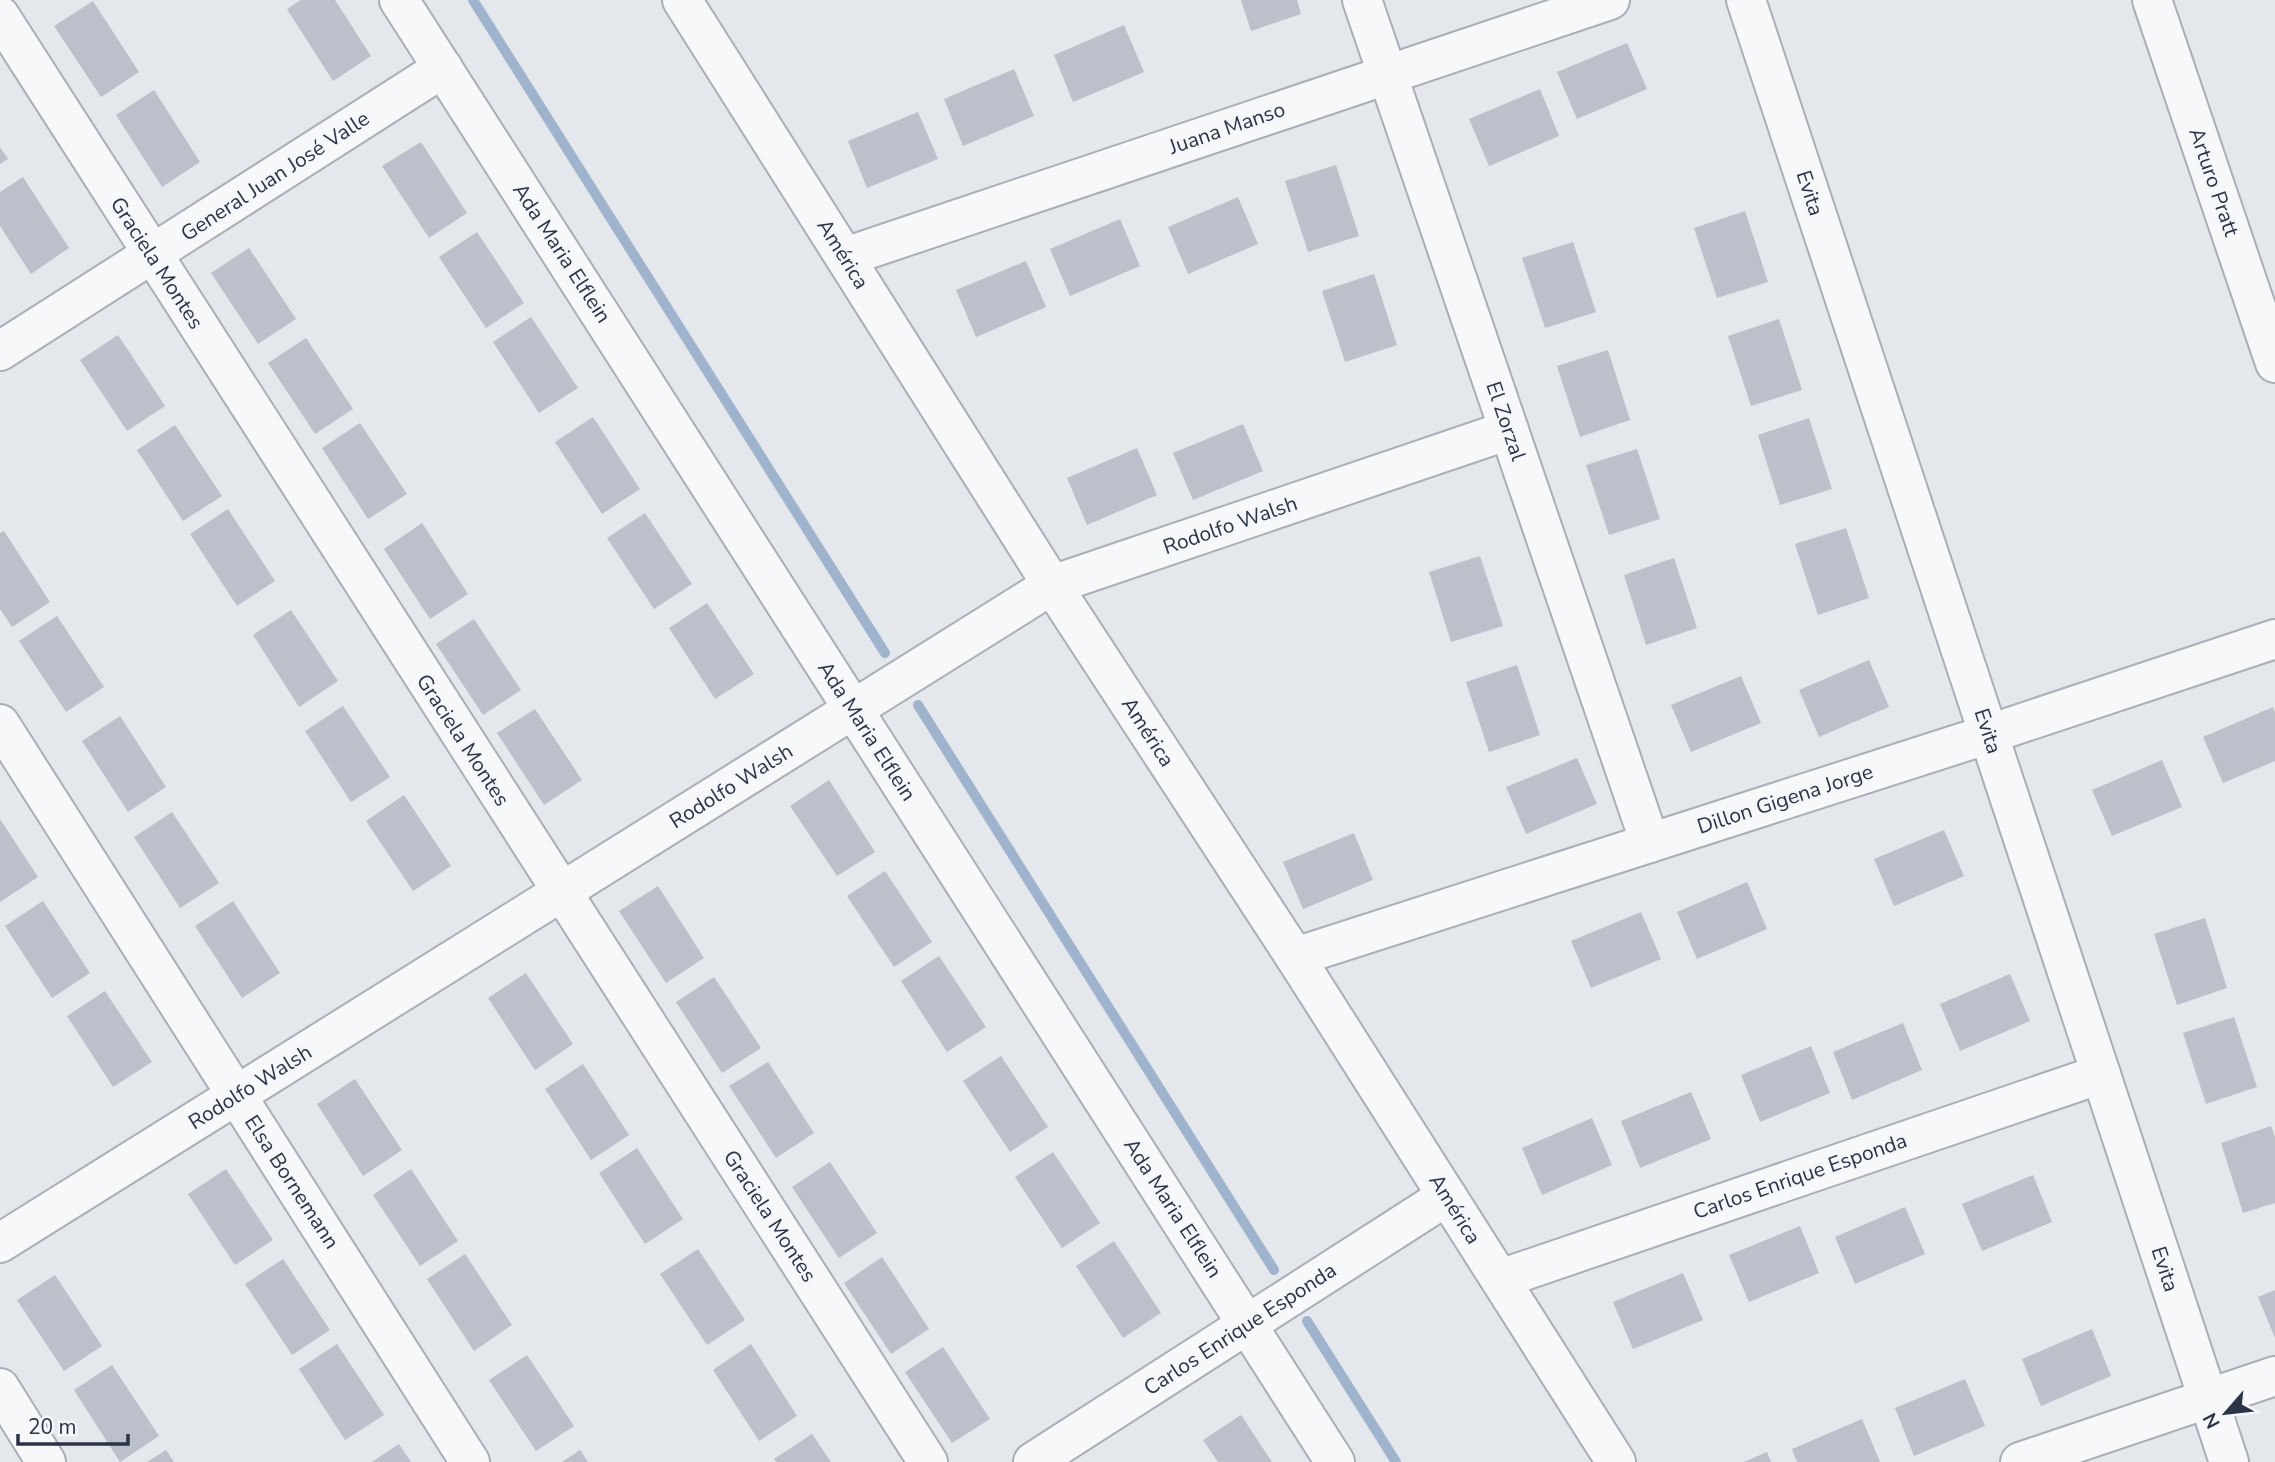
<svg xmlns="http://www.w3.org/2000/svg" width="2275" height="1462" viewBox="0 0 2275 1462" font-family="'Nunito Sans',sans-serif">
<rect width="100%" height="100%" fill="#e4e7ec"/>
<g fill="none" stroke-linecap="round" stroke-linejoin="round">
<g stroke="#9fb4cc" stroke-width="10">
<path d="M473,0L885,653"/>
<path d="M918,705L1274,1270"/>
<path d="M1307,1321L1396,1462"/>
</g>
</g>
<g fill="#bbc0ca">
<path d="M301,0H335L371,56L333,81L287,9Z"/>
<path d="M1241,0H1297L1301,14L1251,31Z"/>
<path d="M93,1L139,72L101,97L54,26Z"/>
<path d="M1124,25L1144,72L1073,102L1054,55Z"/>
<path d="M1627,43L1647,89L1577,119L1557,72Z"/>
<path d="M1014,69L1034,116L963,146L944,99Z"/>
<path d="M1540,89L1559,136L1489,166L1469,119Z"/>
<path d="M154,90L200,162L162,187L116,115Z"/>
<path d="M918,112L938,159L867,188L848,141Z"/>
<path d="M421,142L467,213L429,238L382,166Z"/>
<path d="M0,147L8,159L0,164Z"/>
<path d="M1336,165L1359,236L1308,252L1285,181Z"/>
<path d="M23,177L69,248L31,274L0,226V192Z"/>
<path d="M1238,197L1258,244L1188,274L1168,227Z"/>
<path d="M1745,211L1768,282L1717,298L1694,228Z"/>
<path d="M1120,219L1140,266L1070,296L1050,249Z"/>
<path d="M477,232L524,303L486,328L439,257Z"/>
<path d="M1573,242L1596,312L1545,328L1522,258Z"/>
<path d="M249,248L296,319L258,344L211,273Z"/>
<path d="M1026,261L1046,307L976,337L956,290Z"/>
<path d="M1374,274L1397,345L1345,362L1322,291Z"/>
<path d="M531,317L578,388L539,413L493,342Z"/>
<path d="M1779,319L1802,390L1751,406L1728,336Z"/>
<path d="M118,335L165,406L127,431L80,360Z"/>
<path d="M306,338L353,409L315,434L268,363Z"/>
<path d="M1608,350L1630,420L1580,437L1557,366Z"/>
<path d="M593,417L640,489L602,514L555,442Z"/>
<path d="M1809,418L1832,489L1780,505L1758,435Z"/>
<path d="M360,423L407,494L368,519L322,448Z"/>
<path d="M1243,424L1263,471L1193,500L1173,453Z"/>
<path d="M175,425L222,496L183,521L137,450Z"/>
<path d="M1137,448L1157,495L1087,525L1067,478Z"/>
<path d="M1637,449L1660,519L1609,535L1586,465Z"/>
<path d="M228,509L275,581L237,606L190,534Z"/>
<path d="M645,513L692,584L654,609L607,538Z"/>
<path d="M422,523L468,594L430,619L384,549Z"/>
<path d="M1846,528L1869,598L1818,615L1795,544Z"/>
<path d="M4,531L50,602L12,627L0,609V533Z"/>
<path d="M1480,556L1503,626L1451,642L1429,572Z"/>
<path d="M1674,558L1697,628L1646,645L1624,575Z"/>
<path d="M707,603L754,674L715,699L669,628Z"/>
<path d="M291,610L338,681L299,707L253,635Z"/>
<path d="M57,616L104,687L66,712L19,641Z"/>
<path d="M474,619L521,690L483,715L436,644Z"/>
<path d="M1869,660L1889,707L1819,737L1799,690Z"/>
<path d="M1517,665L1540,735L1489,752L1466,682Z"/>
<path d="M1741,676L1761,723L1691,752L1671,705Z"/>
<path d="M343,706L390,777L351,802L305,731Z"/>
<path d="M2273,707L2275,712V761L2223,783L2203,737Z"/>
<path d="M535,709L582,780L544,805L497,733Z"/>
<path d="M120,716L166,787L128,812L82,741Z"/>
<path d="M1577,758L1597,804L1526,834L1506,787Z"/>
<path d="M2162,760L2182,807L2112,836L2092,790Z"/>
<path d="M829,780L875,852L837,876L790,806Z"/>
<path d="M404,795L451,866L413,891L366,821Z"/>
<path d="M172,812L219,883L180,908L134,837Z"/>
<path d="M0,819L38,877L0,902Z"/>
<path d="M1944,830L1964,876L1894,906L1874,859Z"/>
<path d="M1354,833L1373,880L1303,909L1283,862Z"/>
<path d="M885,871L932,942L894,967L847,896Z"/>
<path d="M1747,882L1767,929L1697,959L1677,912Z"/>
<path d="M658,886L704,958L666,983L619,911Z"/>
<path d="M43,901L90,973L52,998L5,926Z"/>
<path d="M233,901L280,973L242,998L195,926Z"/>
<path d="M1641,912L1661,959L1591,988L1571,941Z"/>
<path d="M2205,918L2227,988L2177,1005L2154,934Z"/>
<path d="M939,956L986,1027L947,1052L901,981Z"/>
<path d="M526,973L573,1044L535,1070L488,998Z"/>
<path d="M2010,974L2030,1021L1960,1051L1940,1004Z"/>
<path d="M714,977L761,1048L722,1073L676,1002Z"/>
<path d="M105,991L152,1062L113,1087L67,1016Z"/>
<path d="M2234,1017L2257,1087L2206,1104L2183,1033Z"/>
<path d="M1903,1023L1922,1070L1852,1100L1833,1052Z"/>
<path d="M1811,1046L1830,1093L1760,1122L1741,1075Z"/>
<path d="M1001,1056L1048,1127L1010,1152L963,1081Z"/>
<path d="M768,1062L814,1133L776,1158L729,1086Z"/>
<path d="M583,1064L629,1135L591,1160L545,1089Z"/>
<path d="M355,1079L402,1150L363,1176L317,1104Z"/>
<path d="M1691,1092L1711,1139L1640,1168L1621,1121Z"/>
<path d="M1592,1118L1612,1165L1542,1195L1522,1148Z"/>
<path d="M2271,1126L2275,1137V1203L2243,1213L2221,1143Z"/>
<path d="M637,1148L683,1219L645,1244L599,1173Z"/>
<path d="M1053,1152L1100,1223L1062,1248L1015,1177Z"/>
<path d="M830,1162L877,1233L839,1258L792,1187Z"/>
<path d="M226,1169L273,1240L235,1265L188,1194Z"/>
<path d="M411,1169L458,1241L420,1266L373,1195Z"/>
<path d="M2033,1175L2052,1222L1982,1251L1962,1204Z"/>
<path d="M1905,1207L1925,1254L1855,1284L1835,1237Z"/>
<path d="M1800,1226L1819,1273L1749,1302L1729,1255Z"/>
<path d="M1114,1241L1161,1313L1123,1338L1076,1266Z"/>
<path d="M698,1249L745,1320L707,1345L660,1274Z"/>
<path d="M465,1254L512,1325L474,1351L427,1279Z"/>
<path d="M882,1257L929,1329L891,1354L844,1283Z"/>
<path d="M283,1259L330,1330L292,1355L245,1284Z"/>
<path d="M1683,1273L1703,1320L1633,1349L1613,1302Z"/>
<path d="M55,1275L102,1346L64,1371L17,1300Z"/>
<path d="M2275,1290V1338L2258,1297Z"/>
<path d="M2092,1329L2111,1376L2041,1406L2022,1359Z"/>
<path d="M337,1344L384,1415L345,1440L299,1369Z"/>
<path d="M751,1344L797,1416L759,1441L713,1370Z"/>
<path d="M943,1347L990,1419L952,1443L905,1372Z"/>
<path d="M527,1355L574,1426L536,1451L489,1380Z"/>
<path d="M112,1365L159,1436L120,1462L74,1390Z"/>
<path d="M1965,1379L1985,1426L1914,1456L1895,1408Z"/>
<path d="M1241,1415L1272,1462H1218L1203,1440Z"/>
<path d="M1862,1419L1880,1462H1797L1792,1449Z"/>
<path d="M812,1434L831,1462H776L774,1459Z"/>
<path d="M399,1444L411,1462H372Z"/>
<path d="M166,1450L174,1462H147Z"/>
<path d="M580,1450L588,1462H562Z"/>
<path d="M1767,1452L1771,1462H1744Z"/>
</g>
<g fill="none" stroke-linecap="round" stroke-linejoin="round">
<defs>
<g id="minor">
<path d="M399,0L1335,1462"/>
<path d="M682,0L1052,585L1295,957L1616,1462"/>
<path d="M1362,0L1650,843"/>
<path d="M1746,0L2229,1462"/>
<path d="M2152,0L2275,363"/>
<path d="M0,16L928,1462"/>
<path d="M845,257L1610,0"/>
<path d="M0,351L443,68"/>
<path d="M0,724L470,1462"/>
<path d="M1295,957L1989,734L2275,639"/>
<path d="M0,1243L1052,585L1509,430"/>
<path d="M1500,1279L2101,1074"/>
<path d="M0,1388L46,1462"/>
<path d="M1033,1462L1447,1196"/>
<path d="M2020,1462L2275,1376"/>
</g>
</defs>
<use href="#minor" stroke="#a9aeb7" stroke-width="42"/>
<use href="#minor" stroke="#f7f8fa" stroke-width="38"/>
</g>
<g text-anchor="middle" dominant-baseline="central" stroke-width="5" stroke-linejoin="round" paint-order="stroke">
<g font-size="21" fill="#2b3445" stroke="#f4f6f9">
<text transform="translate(1227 128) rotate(-19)">Juana Manso</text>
<text transform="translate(275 176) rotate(-33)">General Juan José Valle</text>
<text transform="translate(2214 182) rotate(71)">Arturo Pratt</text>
<text transform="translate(1810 193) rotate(72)">Evita</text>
<text transform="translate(562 253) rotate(57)">Ada Maria Elflein</text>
<text transform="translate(843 254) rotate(58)">América</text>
<text transform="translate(157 263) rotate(57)">Graciela Montes</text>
<text transform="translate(1506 421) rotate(71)">El Zorzal</text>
<text transform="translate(1230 525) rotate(-19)">Rodolfo Walsh</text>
<text transform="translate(867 731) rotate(57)">Ada Maria Elflein</text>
<text transform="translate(1988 731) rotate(72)">Evita</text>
<text transform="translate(1148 732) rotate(57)">América</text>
<text transform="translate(463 740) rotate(57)">Graciela Montes</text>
<text transform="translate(731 786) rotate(-32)">Rodolfo Walsh</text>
<text transform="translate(1785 799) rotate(-18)">Dillon Gigena Jorge</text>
<text transform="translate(250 1087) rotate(-32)">Rodolfo Walsh</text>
<text transform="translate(1800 1176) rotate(-19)">Carlos Enrique Esponda</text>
<text transform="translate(292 1182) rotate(57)">Elsa Bornemann</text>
<text transform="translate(1173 1208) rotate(57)">Ada Maria Elflein</text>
<text transform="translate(1455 1209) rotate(58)">América</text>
<text transform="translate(770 1216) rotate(57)">Graciela Montes</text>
<text transform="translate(2165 1269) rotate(72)">Evita</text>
<text transform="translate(1240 1329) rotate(-33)">Carlos Enrique Esponda</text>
</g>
</g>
<g transform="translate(2226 1413) rotate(242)" stroke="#f4f6f9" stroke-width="5" paint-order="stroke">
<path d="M0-5L12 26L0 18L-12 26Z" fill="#2b3445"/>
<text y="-10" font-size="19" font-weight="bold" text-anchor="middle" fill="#2b3445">N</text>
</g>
<path d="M18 1434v10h110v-10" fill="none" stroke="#2b3445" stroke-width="3.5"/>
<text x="28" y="1434" font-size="21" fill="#2b3445" stroke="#f4f6f9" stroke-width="5" paint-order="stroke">20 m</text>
</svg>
